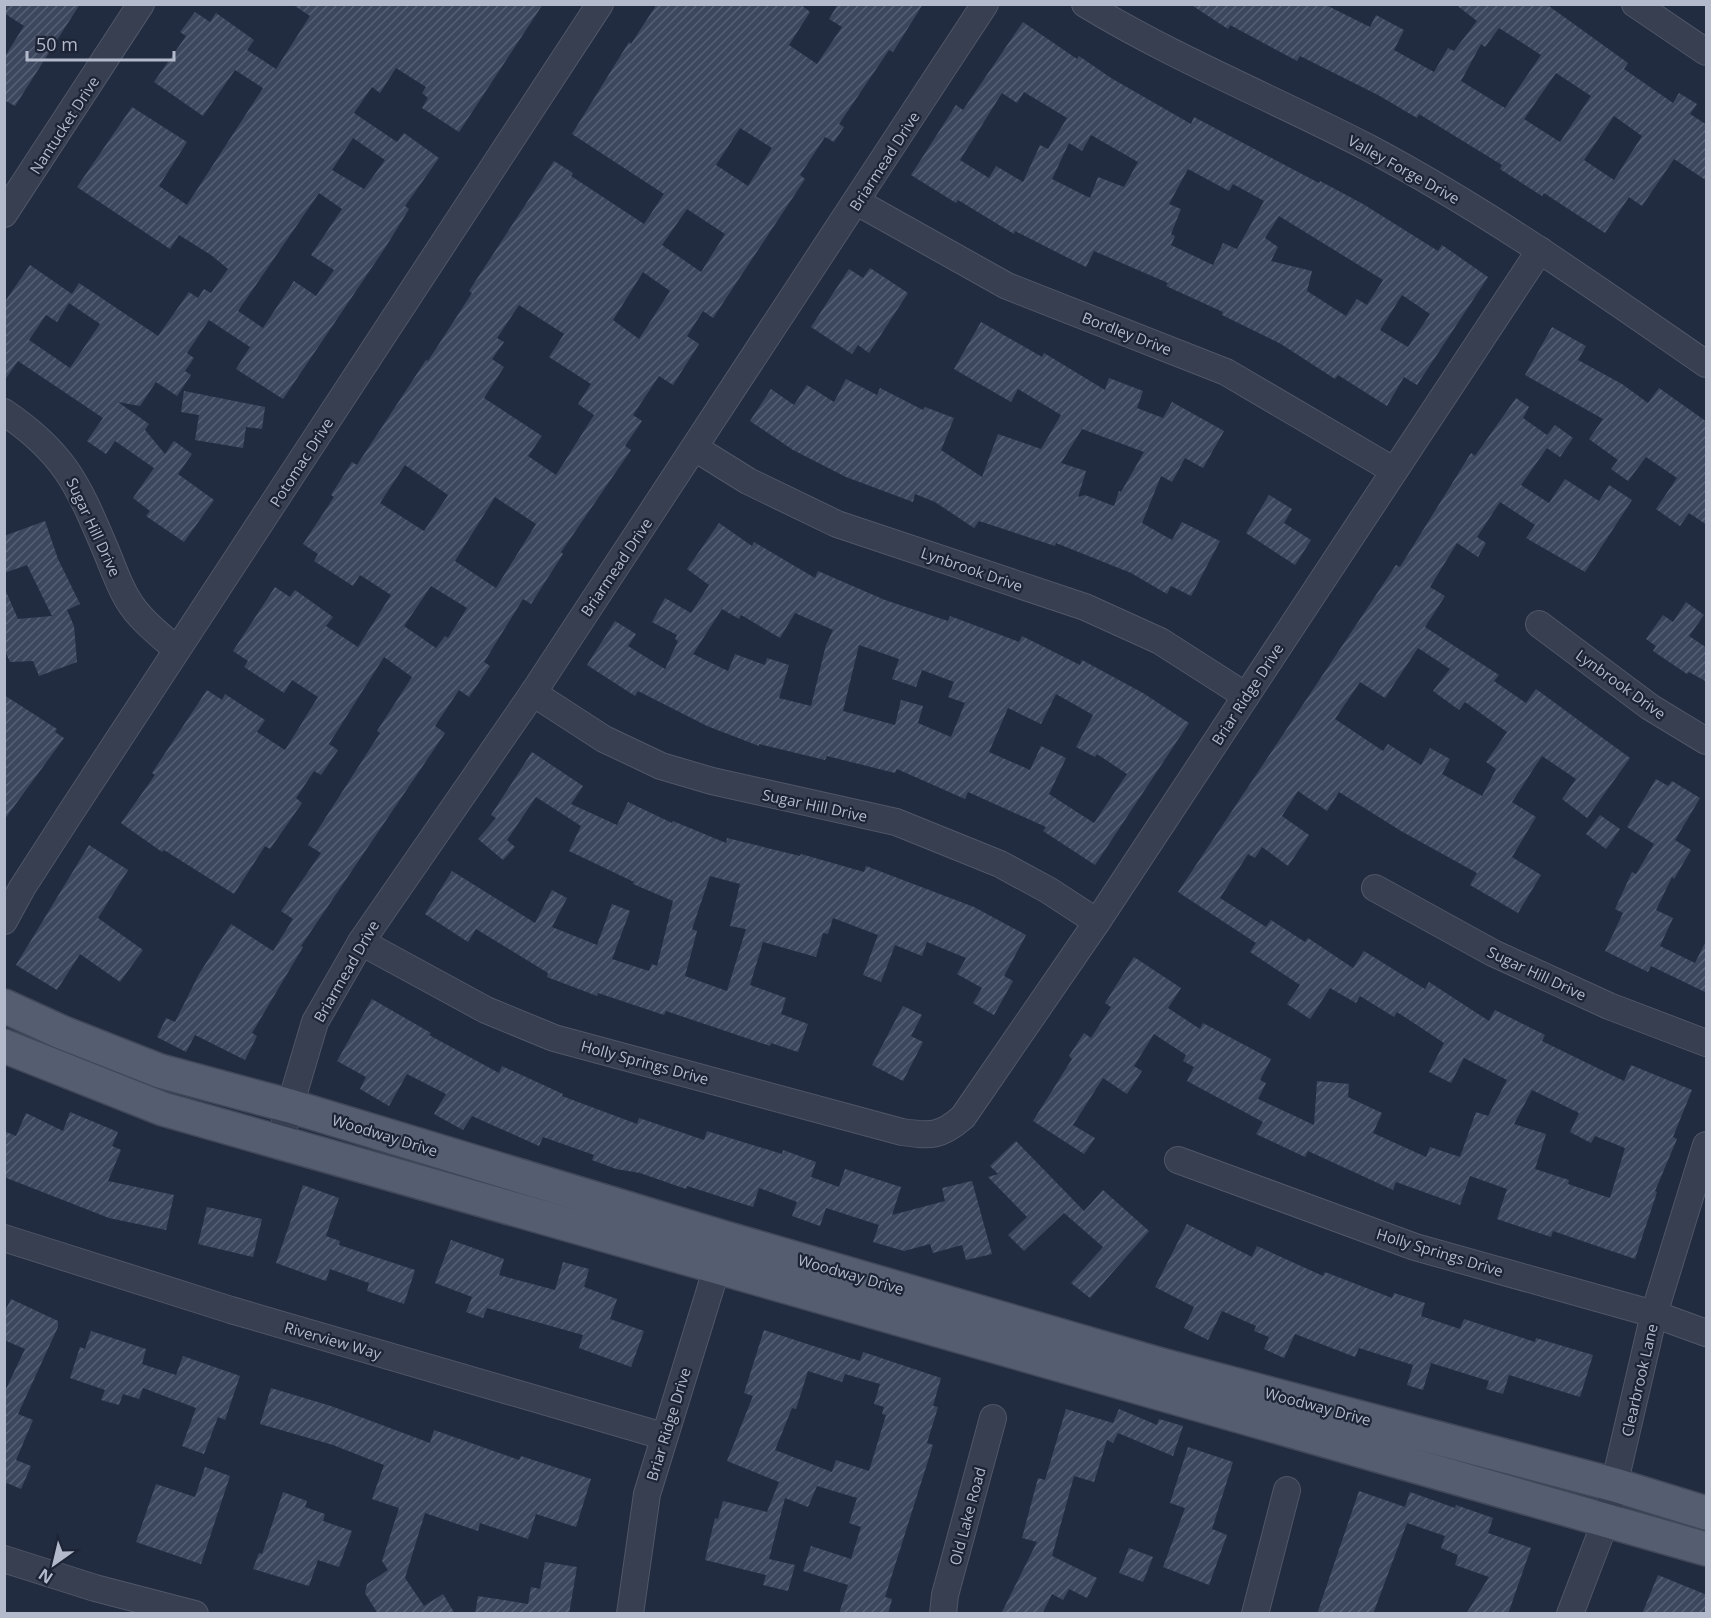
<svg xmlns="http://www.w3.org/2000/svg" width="1711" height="1618" viewBox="0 0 1711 1618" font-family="'Open Sans',sans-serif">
<defs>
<pattern id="building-hatch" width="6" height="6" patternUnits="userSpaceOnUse" patternTransform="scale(1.5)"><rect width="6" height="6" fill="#3c475e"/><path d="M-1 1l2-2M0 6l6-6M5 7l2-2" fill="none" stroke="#565f74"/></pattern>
</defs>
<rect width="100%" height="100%" fill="#222c41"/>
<g fill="url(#building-hatch)" fill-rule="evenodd">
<path d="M4,4H80L15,106L4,100V58L24,26L4,13Z"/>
<path d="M292,4H543L459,132L422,108L428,98L422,93L426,87L396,68L380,93L372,87L354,113L397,142L404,133L439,158L405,206L409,209L385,248L283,399L236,369L250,347L209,320L187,353L194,358L185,371L191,375L177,396L156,382L140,406L118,402L149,424L145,430L165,454L174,441L192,454L178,474L214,500L184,542L146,516L150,511L133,498L154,468L115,441L106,454L87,441L103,418L18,361L4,381V303L30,265L72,294L79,283L158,336L189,292L198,298L204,289L211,293L228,269L211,255L179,235L170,249L77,187L132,107L187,142L159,186L187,205L263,88L235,70L203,116L154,82L186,36L180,32L195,12L210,22L216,13L254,40L247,50L276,69L310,16ZM353,138L385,160L364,189L332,170ZM319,193L342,209L311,255L334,270L316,296L294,281L263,328L238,311ZM69,303L100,324L70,368L29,340L46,315L57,322Z"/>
<path d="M657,4H800L810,12L789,45L817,64L842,27L829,19L838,4H923L893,52L889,50L839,124L844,127L834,142L825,137L800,175L805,179L713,318L703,311L687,336L699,344L673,385L659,376L633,415L642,421L625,446L631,450L561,552L563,554L531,604L523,599L484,662L490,666L469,697L459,690L435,726L445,733L301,946L303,947L252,1033L257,1036L245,1060L195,1035L186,1052L157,1037L166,1018L175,1022L199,974L231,924L273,951L293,919L281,911L321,853L308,845L380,733L377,731L412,677L384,657L329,744L338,750L321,775L314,771L296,798L302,803L270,849L265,846L234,894L164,850L162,852L121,823L155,775L152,773L207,690L222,700L225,694L265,720L257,732L285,750L318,697L292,680L284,693L244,667L248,661L233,651L275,587L290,597L295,590L333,617L326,626L358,647L391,595L360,575L353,586L314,561L318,554L303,544L334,497L331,495L352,462L357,465L426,360L428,361L472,293L469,291L554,161L573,173L571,176L644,224L664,194L572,134L629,42L631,44ZM740,128L772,148L748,186L716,165ZM687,209L725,234L701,272L662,245ZM643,272L670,291L639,339L613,320ZM519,305L564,334L549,357L591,384L578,404L594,415L556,475L528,456L542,436L484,398L504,367L492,359L504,342L497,338ZM405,465L448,495L424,531L380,503ZM495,497L536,524L496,588L455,561ZM431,586L467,608L448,638L445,636L436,648L404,626Z"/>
<path d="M1190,4H1324L1370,27L1376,15L1404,30L1394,50L1434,72L1448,48L1454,51L1477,21L1455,4H1546L1628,63L1624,69L1673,103L1679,93L1697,104L1690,114L1707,125V181L1674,159L1642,206L1629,197L1605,233L1544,193L1542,196L1500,169L1502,165L1419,114L1417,118L1378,95L1300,56L1297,61L1230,25L1228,29ZM1499,28L1541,55L1505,108L1461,81L1481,44L1485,47ZM1556,73L1591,96L1560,142L1524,119ZM1614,116L1642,136L1614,180L1584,160Z"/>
<path d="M1023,22L1077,59L1079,56L1111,78L1191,124L1194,117L1319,183L1320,181L1363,204L1438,251L1442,245L1488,277L1417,385L1404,377L1387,406L1338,375L1335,379L1281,344L1222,315L1223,312L1166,286L1168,283L1094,251L1086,267L1015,231L1014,234L958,200L956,203L911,175L956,105L963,110ZM1024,92L1067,118L1048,149L1040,145L1023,182L996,166L989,178L960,160L1002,93L1017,103ZM1091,135L1138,162L1124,187L1098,177L1090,198L1052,179L1069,143L1082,151ZM1188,169L1229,191L1233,184L1264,201L1237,249L1223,243L1213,265L1171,245L1175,236L1171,234L1181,209L1169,204ZM1279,216L1383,280L1367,305L1357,299L1346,316L1307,291L1312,271L1271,261L1278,247L1265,238ZM1402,295L1430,314L1408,347L1380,330Z"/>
<path d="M870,268L908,293L869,353L858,345L852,354L811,327L849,269L863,278Z"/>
<path d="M981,322L1042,357L1044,353L1105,390L1109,378L1143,391L1137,408L1163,418L1172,402L1224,431L1203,468L1185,458L1172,482L1161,476L1142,523L1172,540L1182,522L1220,541L1191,596L1171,586L1167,594L1131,573L1056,543L1055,546L979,521L974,528L935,502L915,494L913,502L846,477L793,450L750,421L771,389L794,405L807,385L834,402L846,379L877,395L880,388L923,410L925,407L954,418L941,450L982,477L998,434L1041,449L1061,415L1018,389L1011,402L954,369ZM1082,429L1144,452L1121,492L1119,491L1114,506L1085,495L1078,497L1086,471L1061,463Z"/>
<path d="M1552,327L1586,346L1578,360L1622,384L1648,403L1659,388L1707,422V525L1689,513L1680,526L1656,509L1677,478L1646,457L1628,481L1611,469L1618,460L1589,439L1603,419L1525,375Z"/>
<path d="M184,391L265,407L262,429L246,427L243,448L195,440L199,415L181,412Z"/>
<path d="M1516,398L1529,407L1523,418L1547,435L1555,425L1573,438L1560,457L1547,448L1521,485L1549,503L1565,479L1599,501L1609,485L1632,500L1585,572L1526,538L1535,525L1500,502L1477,537L1486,543L1478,557L1457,543L1430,587L1445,596L1425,627L1499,675L1494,681L1526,703L1536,689L1630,758L1587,818L1562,799L1576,779L1542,756L1512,802L1536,817L1512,857L1541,875L1518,913L1470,885L1477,873L1401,831L1339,792L1327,811L1298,791L1282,816L1309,835L1288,866L1262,847L1255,858L1248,854L1220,898L1266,927L1271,920L1305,942L1308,938L1353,968L1364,951L1425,989L1429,982L1489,1021L1495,1010L1545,1035L1542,1041L1624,1081L1631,1065L1692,1090L1673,1137L1677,1139L1655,1191L1657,1192L1635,1259L1553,1231L1551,1237L1497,1219L1507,1189L1470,1176L1460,1205L1396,1182L1393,1190L1308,1151L1305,1157L1256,1134L1263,1122L1187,1081L1194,1067L1183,1061L1186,1055L1154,1034L1134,1066L1142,1071L1127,1094L1103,1078L1073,1125L1095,1138L1084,1154L1033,1121L1072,1059L1069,1056L1084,1033L1091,1038L1111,1007L1105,1003L1134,957L1181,988L1168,1008L1200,1029L1203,1023L1271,1059L1260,1080L1266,1083L1258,1099L1314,1125L1317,1081L1349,1084L1348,1097L1382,1113L1373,1133L1426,1157L1430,1147L1460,1157L1476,1112L1488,1116L1507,1080L1464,1058L1451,1083L1429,1072L1444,1043L1397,1012L1394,1017L1360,996L1356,1003L1330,988L1310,1019L1287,1004L1300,985L1250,952L1256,943L1178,892L1396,565L1400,567L1471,453L1475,456ZM1418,648L1450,669L1433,691L1459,710L1465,702L1507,732L1486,762L1496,769L1482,796L1442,774L1450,759L1430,748L1421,765L1388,744L1383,751L1335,719L1360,682L1385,698ZM1532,1090L1579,1113L1570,1132L1591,1143L1595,1136L1625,1148L1610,1198L1568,1184L1569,1180L1535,1169L1546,1134L1514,1124Z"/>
<path d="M1269,495L1292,509L1284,523L1311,540L1295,565L1246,533Z"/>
<path d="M45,521L58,559L80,604L67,610L74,626L77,662L39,676L33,661L10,662L4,649V587L18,619L52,616L27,565L4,573V536Z"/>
<path d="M719,523L752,546L754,542L815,578L818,571L885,600L948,621L950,616L1019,642L1022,636L1080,665L1082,660L1143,693L1189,723L1095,865L1043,831L1046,827L968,792L965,799L897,769L895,773L827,756L825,760L759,744V746L707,726L638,691L635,696L587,665L615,621L636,634L628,646L665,669L678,641L675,639L677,635L652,622L665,598L691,613L709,585L687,569ZM722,609L739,619L741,615L780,638L795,613L833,630L826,645L811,706L779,698L789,665L767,658L765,665L735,654L728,671L693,654ZM859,645L899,659L892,679L916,687L922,670L954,682L948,697L965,703L951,737L918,723L923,706L901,700L895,725L843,711ZM1056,694L1093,715L1076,747L1095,757L1097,754L1127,774L1094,823L1049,794L1066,758L1041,746L1030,770L989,752L1008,708L1041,724Z"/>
<path d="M1686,602L1704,615L1689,636L1707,648V682L1689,672L1687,674L1653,651L1656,646L1646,639L1663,615L1673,622Z"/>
<path d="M4,695L57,729L55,732L64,738L4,820Z"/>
<path d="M532,752L583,786L571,804L617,825L628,802L672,823L673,821L726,843L727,838L800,856L801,854L864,872L866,866L974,907L1026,935L1004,976L1013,981L994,1015L973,1003L982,988L957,974L966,958L927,942L922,956L895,945L881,982L863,975L878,935L833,918L828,934L823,933L816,957L763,942L750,985L786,998L781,1014L808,1024L798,1052L771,1043L770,1046L666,1011L664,1015L598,993L597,996L547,977L548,973L476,929L468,942L425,914L452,871L535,923L552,890L567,898L552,927L597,945L612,904L630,911L612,959L649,971L652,964L657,966L673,901L633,884L634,882L569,851L581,826L536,797L507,840L515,847L503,860L478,839L496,818L491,815ZM710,876L740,884L730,926L746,929L727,991L685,976L697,931L692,929Z"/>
<path d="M1656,779L1668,786L1672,781L1700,798L1675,840L1691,850L1674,879L1672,877L1656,910L1673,918L1660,946L1695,963L1707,939V993L1651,966L1648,972L1605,951L1623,913L1615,909L1632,872L1636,874L1654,844L1627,827Z"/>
<path d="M1600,815L1620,829L1606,849L1586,834Z"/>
<path d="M89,845L128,870L98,918L143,950L120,982L80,954L57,990L16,965Z"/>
<path d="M372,999L431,1033L429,1035L499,1073L502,1066L563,1094L562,1096L637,1124L639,1118L704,1140L707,1131L782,1154L783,1150L816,1162L811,1177L839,1187L845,1169L901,1187L892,1215L945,1201L942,1188L972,1181L992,1254L966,1260L962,1245L933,1253L930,1244L904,1251L873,1242L879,1225L826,1208L820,1226L792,1216L797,1202L759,1188L753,1207L687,1186L686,1189L640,1173L616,1169L592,1160L594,1155L543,1137L539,1146L472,1116L463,1130L434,1114L446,1094L407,1074L389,1106L360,1089L366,1077L337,1061Z"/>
<path d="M903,1006L922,1015L911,1036L923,1042L903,1081L872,1065Z"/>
<path d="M70,1112L118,1132L112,1146L121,1150L108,1181L174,1195L166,1230L109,1218L4,1177V1131L16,1136L26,1113L63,1131Z"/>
<path d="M1016,1141L1084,1211L1103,1190L1149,1231L1090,1298L1071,1283L1103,1247L1064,1213L1024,1251L1008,1235L1027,1217L988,1177L998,1174L990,1166Z"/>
<path d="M303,1185L339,1198L326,1236L340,1241L339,1245L415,1270L404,1304L367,1291L369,1283L330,1269L326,1281L276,1263Z"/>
<path d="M207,1207L262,1219L253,1257L198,1244Z"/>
<path d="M1187,1224L1252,1257L1257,1246L1323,1276L1325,1272L1392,1298L1394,1293L1425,1303L1421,1316L1460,1329L1464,1319L1535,1342L1536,1338L1593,1355L1580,1397L1509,1375L1503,1394L1486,1389L1489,1381L1431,1363L1423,1390L1407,1385L1413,1365L1359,1348L1355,1357L1295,1334L1284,1358L1264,1349L1269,1337L1254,1331L1256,1326L1222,1311L1208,1340L1184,1328L1194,1307L1155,1287Z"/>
<path d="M451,1240L504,1259L499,1275L555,1290L563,1262L589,1269L584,1287L617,1299L610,1319L644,1331L631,1367L579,1348L583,1335L487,1308L483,1318L466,1312L472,1297L435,1283Z"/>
<path d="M11,1299L58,1321V1327L18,1414L33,1420L16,1460L31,1466L21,1489L7,1483L4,1488V1393L25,1349L4,1340V1313Z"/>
<path d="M764,1330L860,1361L863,1352L941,1378L933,1406L938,1407L927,1443L933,1445L885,1597L892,1599L888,1614H839L848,1585L803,1571L811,1546L851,1559L861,1527L849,1523L857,1498L817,1486L808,1507L785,1498L769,1559L795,1565L788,1591L763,1585L766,1575L705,1560L715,1518L718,1519L723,1501L767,1512L779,1482L727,1461L753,1396L744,1393ZM808,1371L842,1382L845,1374L880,1384L874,1404L884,1407L882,1414L886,1415L869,1471L836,1460L832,1472L775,1450L792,1408L796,1409Z"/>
<path d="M91,1331L146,1349L142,1364L176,1375L183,1356L240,1376L225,1420L218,1417L204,1454L182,1446L196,1408L143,1388L139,1399L123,1394L119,1405L101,1400L105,1390L70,1378L80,1347L85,1349Z"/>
<path d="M271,1388L331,1406L430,1443L434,1430L519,1460L521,1456L591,1479L576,1527L536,1514L528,1539L480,1523L478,1531L425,1513L405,1578L424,1606L443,1594L455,1614H378L365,1593L367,1584L388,1570L382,1561L399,1508L372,1499L384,1465L333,1445L260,1424Z"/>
<path d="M1066,1409L1113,1423L1119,1409L1157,1425L1159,1419L1183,1426L1173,1456L1118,1433L1113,1443L1107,1440L1094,1482L1074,1476L1052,1556L1097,1578L1087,1598L1069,1589L1063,1600L1052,1594L1042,1614H1001L1037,1542L1022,1538L1038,1478L1045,1480Z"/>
<path d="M1188,1447L1233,1462L1212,1529L1227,1535L1209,1585L1163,1567L1185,1508L1170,1503Z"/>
<path d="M205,1467L230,1476L201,1564L136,1542L156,1484L195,1497Z"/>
<path d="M1359,1491L1405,1507L1410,1492L1455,1508L1456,1505L1493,1518L1488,1533L1531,1548L1508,1614H1466L1489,1577L1455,1565L1458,1555L1441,1548L1445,1536L1407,1523L1373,1614H1317Z"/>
<path d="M283,1492L307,1501L305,1507L325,1514L323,1521L352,1531L339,1567L318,1560L309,1586L253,1569L259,1553L262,1554Z"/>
<path d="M1129,1548L1153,1557L1143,1582L1119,1573Z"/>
<path d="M545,1562L577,1567L569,1614H475L478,1596L528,1604L531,1587L540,1589Z"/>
<path d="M1658,1575L1707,1595V1614H1642Z"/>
</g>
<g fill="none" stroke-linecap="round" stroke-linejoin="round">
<defs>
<g id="minor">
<path d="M1085,4C1177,60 1275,99 1369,148C1488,211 1596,288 1706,364"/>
<path d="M1635,4L1706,52"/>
<path d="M857,202L1007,286L1226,372L1393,470"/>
<path d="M4,214L141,4"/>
<path d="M4,412C63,452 77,482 104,546C112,564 118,584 128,600C140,620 160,635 177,650"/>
<path d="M695,448L748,481L837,524L1085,607L1160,641L1246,696"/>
<path d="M1539,624L1650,707L1706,741"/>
<path d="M533,693L604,739L661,766L712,781L896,822L1000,864L1048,890L1097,922"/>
<path d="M1375,888L1493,953L1609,1006L1706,1043"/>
<path d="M4,921L22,888L71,812L600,4"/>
<path d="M361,942L486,1010L554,1038L902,1132C931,1136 940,1137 963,1117L1097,922L1540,250"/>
<path d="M279,1143L315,1022L361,942L533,693L985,4"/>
<path d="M1178,1160L1415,1247L1654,1314L1706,1333"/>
<path d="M4,1238L231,1310L663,1436"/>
<path d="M4,1559L95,1588L195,1614"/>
<path d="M630,1614L647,1494L722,1251"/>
<path d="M943,1614L945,1595L993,1418"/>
<path d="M1255,1614L1287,1490"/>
<path d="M1570,1614L1606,1520L1654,1314L1706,1145"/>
</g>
<g id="major">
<path d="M4,1006L61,1032L160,1071L290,1106L725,1238L1165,1366L1615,1485L1706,1513"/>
<path d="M4,1046L163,1109L1706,1549"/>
</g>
</defs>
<use href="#minor" stroke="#4f5768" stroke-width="28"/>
<use href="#major" stroke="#404859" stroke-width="36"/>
<use href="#minor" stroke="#373f50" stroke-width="26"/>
<use href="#major" stroke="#555e70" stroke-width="33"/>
</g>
<g text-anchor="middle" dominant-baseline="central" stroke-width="4.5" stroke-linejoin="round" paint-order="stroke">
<g font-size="15" fill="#b3bacb" stroke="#1c2435">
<text transform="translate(64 125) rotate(-57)">Nantucket Drive</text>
<text transform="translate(884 161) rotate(-57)">Briarmead Drive</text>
<text transform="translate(1404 169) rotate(29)">Valley Forge Drive</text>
<text transform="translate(1127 333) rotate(21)">Bordley Drive</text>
<text transform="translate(301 462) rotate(-57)">Potomac Drive</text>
<text transform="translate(94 527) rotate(65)">Sugar Hill Drive</text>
<text transform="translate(616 567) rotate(-56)">Briarmead Drive</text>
<text transform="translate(972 569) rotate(19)">Lynbrook Drive</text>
<text transform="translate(1621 684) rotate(36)">Lynbrook Drive</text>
<text transform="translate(1247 694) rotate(-57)">Briar Ridge Drive</text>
<text transform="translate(815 805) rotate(12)">Sugar Hill Drive</text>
<text transform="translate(346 971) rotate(-60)">Briarmead Drive</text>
<text transform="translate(1537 973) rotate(25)">Sugar Hill Drive</text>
<text transform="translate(645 1062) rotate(15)">Holly Springs Drive</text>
<text transform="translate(385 1135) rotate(17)">Woodway Drive</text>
<text transform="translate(1440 1252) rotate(17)">Holly Springs Drive</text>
<text transform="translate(851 1274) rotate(16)">Woodway Drive</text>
<text transform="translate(333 1340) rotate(16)">Riverview Way</text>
<text transform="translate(1639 1380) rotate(-77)">Clearbrook Lane</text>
<text transform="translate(1318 1406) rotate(15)">Woodway Drive</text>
<text transform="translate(668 1424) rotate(-73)">Briar Ridge Drive</text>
<text transform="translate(967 1516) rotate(-75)">Old Lake Road</text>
</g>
</g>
<rect width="1711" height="1618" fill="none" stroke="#b3bacb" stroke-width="12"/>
<g transform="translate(54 1564) rotate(214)" stroke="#1c2435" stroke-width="4.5" paint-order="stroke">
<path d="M0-4.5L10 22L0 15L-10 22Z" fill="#b3bacb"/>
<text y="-9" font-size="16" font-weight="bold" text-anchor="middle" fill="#b3bacb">N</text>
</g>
<path d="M27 51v9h147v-9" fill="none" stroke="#b3bacb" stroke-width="3"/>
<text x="36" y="51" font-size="18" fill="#b3bacb" stroke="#1c2435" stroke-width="4.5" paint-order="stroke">50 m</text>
</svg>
